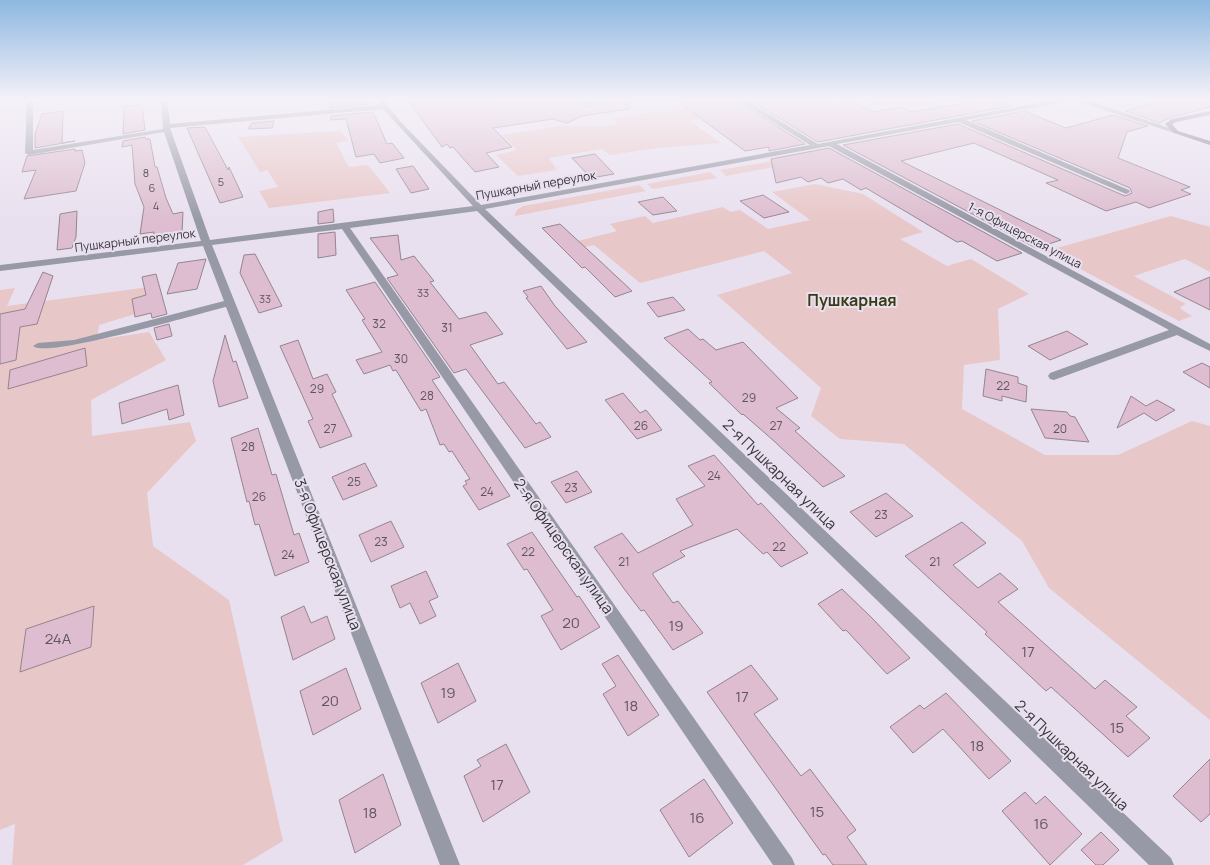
<svg xmlns="http://www.w3.org/2000/svg" width="1210" height="865" font-family="Manrope,sans-serif">
<style>
.green{fill:#e8c7c8}
.building{fill:#ddbdcf;stroke:#94858e}
.lines{fill:none;stroke-linecap:round;stroke-linejoin:round}
.street{fill:#9799a6;fill-rule:evenodd}
.secondary{fill:#737588;fill-rule:evenodd}
.labels{text-anchor:middle;dominant-baseline:central;stroke-width:4;stroke-linejoin:round;paint-order:stroke}
.far-number-label{font-size:11px;fill:#60565f}
.far-street-label{font-size:12px;fill:#37343a;stroke:#e9e0ef}
.number-label{font-size:12px;fill:#60565f}
.street-label{font-size:15px;fill:#37343a;stroke:#e9e0ef}
.near-number-label{font-size:15px;fill:#60565f}
.far-district-label{font-size:16px;font-weight:bold;fill:#393a11;stroke:#e9e0ef}
</style>
<rect width="100%" height="100%" fill="#e9e0ef"/>
<g class="green">
<polygon points="925,99 934,104 912,108 904,104 878,108 863,99"/>
<polygon points="690,107 707,118 690,121 721,143 658,148 610,155 602,149 549,158 557,170 518,176 496,155 517,150 502,135 559,126 606,126 618,124 612,118"/>
<polygon points="340,131 349,141 336,143 349,167 368,165 390,193 269,208 259,191 278,187 267,170 260,172 238,137"/>
<polygon points="830,151 842,154 726,176 720,170"/>
<polygon points="710,172 717,178 653,189 647,184"/>
<polygon points="815,184 863,194 923,232 900,239 947,266 971,259 1029,294 998,309 1000,360 964,365 962,409 1045,455 1118,455 1192,421 1210,426 1210,720 1049,588 1022,541 904,444 840,439 811,416 821,388 717,295 792,273 764,251 640,283 594,245 577,249 570,243 617,231 610,224 645,216 653,223 723,207 731,212 740,210 768,229 810,220 772,192"/>
<polygon points="639,185 646,191 515,216 515,214 517,210 523,206"/>
<polygon points="1171,216 1210,227 1210,272 1185,259 1134,276 1186,304 1180,307 1182,310 1192,316 1179,321 1046,251"/>
<polygon points="157,286 155,308 99,325 97,340 149,332 166,360 91,400 92,436 190,422 196,441 147,493 153,546 229,600 283,841 243,865 12,865 15,824 0,830 0,290 15,288 7,306"/>
</g>
<g class="building">
<polygon points="330,99 368,99 370,104 330,108"/>
<polygon points="409,99 427,99 430,104 435,104 475,99 587,99 580,102 585,107 615,99 629,99 629,109 582,116 567,123 553,119 493,128 512,147 486,153 499,167 475,172 453,147 450,148 447,144 442,147 412,106"/>
<polygon points="674,99 734,99 805,144 769,151 769,147 745,151"/>
<polygon points="748,99 769,99 778,103 799,99 821,99 831,105 852,101 872,112 900,107 911,112 993,99 1011,106 818,142"/>
<polygon points="1168,99 1210,99 1210,107 1172,117 1159,123 1126,111"/>
<polygon points="142,105 145,130 123,134 124,107"/>
<polygon points="63,111 62,143 75,141 35,148 35,134 42,114"/>
<polygon points="1024,111 1066,128 1113,115 1148,126 1127,132 1118,158 1190,187 1181,190 1191,194 1149,208 1136,202 1106,211 1046,183 1058,180 974,143 901,161 1061,240 1036,248 843,145 958,124 1125,196 1132,193 1130,188 972,121"/>
<polygon points="373,112 387,144 392,143 404,158 380,163 374,154 356,157 346,119 331,120 331,116"/>
<polygon points="274,121 272,128 248,129 252,123"/>
<polygon points="205,127 228,170 229,167 243,197 220,203 187,128"/>
<polygon points="145,137 146,139 150,139 155,167 157,167 166,198 173,214 183,212 182,232 153,237 154,232 140,234 144,207 135,184 132,145 122,147 123,141"/>
<polygon points="829,148 1022,253 997,261 962,241 957,242 866,188 861,190 843,179 828,183 821,178 808,182 801,177 776,183 771,159"/>
<polygon points="75,149 75,151 82,150 85,163 76,191 24,199 36,170 22,172 27,156"/>
<polygon points="595,154 614,174 591,178 572,158"/>
<polygon points="413,166 429,189 411,193 396,169"/>
<polygon points="763,195 789,212 764,218 740,201"/>
<polygon points="663,197 677,211 653,215 638,202"/>
<polygon points="333,209 334,222 318,224 318,212"/>
<polygon points="77,211 76,237 72,248 57,250 60,214"/>
<polygon points="560,224 601,262 632,291 615,297 585,267 582,268 542,228"/>
<polygon points="335,232 336,255 318,258 318,234"/>
<polygon points="398,235 401,260 414,256 434,281 430,282 459,319 486,312 503,334 470,345 498,384 504,382 536,424 540,422 551,437 525,448 466,369 454,373 387,278 398,275 370,238"/>
<polygon points="255,254 282,306 259,313 240,273 244,255"/>
<polygon points="206,259 197,289 167,294 178,263"/>
<polygon points="43,272 53,276 37,324 20,327 16,360 0,364 0,314 25,309"/>
<polygon points="156,274 167,314 152,318 151,313 135,317 132,299 146,295 142,277"/>
<polygon points="1210,277 1210,310 1174,292"/>
<polygon points="375,282 440,377 432,380 510,496 479,510 463,486 467,484 465,481 470,479 452,451 449,452 444,444 440,445 426,409 421,411 396,370 393,371 390,365 364,374 356,360 382,352 362,320 365,319 346,290"/>
<polygon points="541,286 555,306 587,342 567,349 526,298 528,297 523,291"/>
<polygon points="673,297 685,310 658,317 647,303"/>
<polygon points="169,324 172,336 157,340 154,328"/>
<polygon points="688,329 700,340 703,339 716,350 743,342 798,398 776,408 800,428 795,431 845,476 823,487 774,441 743,414 742,415 709,383 712,382 664,338"/>
<polygon points="1067,331 1088,344 1050,360 1028,346"/>
<polygon points="225,335 233,362 236,361 248,398 219,407 213,381"/>
<polygon points="298,340 313,379 327,374 336,392 332,394 352,436 320,448 308,421 313,419 280,346"/>
<polygon points="85,348 87,366 8,389 10,370"/>
<polygon points="1202,363 1210,367 1210,388 1183,372"/>
<polygon points="986,369 1018,377 1018,383 1027,386 1026,402 1002,396 1002,401 983,396"/>
<polygon points="178,385 184,415 169,420 167,409 122,424 119,403"/>
<polygon points="623,393 640,413 646,410 662,430 637,439 605,400"/>
<polygon points="1131,396 1146,406 1157,400 1175,410 1156,421 1144,413 1117,428"/>
<polygon points="1031,409 1067,412 1070,416 1075,417 1089,442 1045,438"/>
<polygon points="258,428 272,475 276,474 294,535 299,533 309,562 275,576 259,524 255,525 249,501 247,502 231,438"/>
<polygon points="714,455 758,505 761,503 808,553 781,567 767,552 763,554 737,529 680,551 685,556 653,573 653,575 673,603 678,601 703,633 673,650 644,610 641,611 625,590 594,547 622,533 638,553 693,525 676,499 705,486 688,466"/>
<polygon points="365,463 377,486 343,500 332,477"/>
<polygon points="577,471 592,492 566,503 551,482"/>
<polygon points="886,493 913,516 876,537 850,512"/>
<polygon points="391,521 404,547 371,562 359,535"/>
<polygon points="962,522 986,543 953,565 978,588 1000,573 1018,589 998,602 1095,689 1105,680 1137,707 1126,716 1150,738 1128,757 1051,687 1046,691 985,634 987,632 905,556"/>
<polygon points="532,532 577,597 579,596 600,627 561,650 541,616 553,610 527,569 524,570 507,544"/>
<polygon points="426,571 438,597 429,601 436,616 420,624 410,603 400,608 391,586"/>
<polygon points="842,589 872,618 910,658 887,674 846,630 843,631 818,604"/>
<polygon points="94,606 91,647 20,672 26,629"/>
<polygon points="304,606 311,623 327,616 335,639 293,660 281,617"/>
<polygon points="618,655 659,715 628,736 603,694 616,686 602,664"/>
<polygon points="458,663 476,701 438,723 421,683"/>
<polygon points="751,665 778,699 754,714 801,776 810,769 856,830 847,837 867,865 833,865 825,854 823,855 707,692"/>
<polygon points="346,668 361,709 313,735 300,691"/>
<polygon points="946,693 1011,761 989,779 943,729 913,753 890,727 920,705 924,709"/>
<polygon points="506,744 530,792 483,822 464,776 481,766 477,760"/>
<polygon points="1210,759 1210,814 1201,822 1173,796"/>
<polygon points="383,774 401,825 355,853 339,800"/>
<polygon points="704,779 733,823 689,857 660,810"/>
<polygon points="1025,792 1036,804 1045,796 1082,834 1050,865 1002,811"/>
<polygon points="1101,832 1119,850 1103,865 1096,865 1081,850"/>
</g>
<g class="lines">
<g class="street">
<path d="M 27,99 L 33,99 L 33,150 L 163,129 L 161,99 L 167,99 L 170,124 L 381,105 L 379,99 L 385,99 L 388,106 L 400,121 L 481,205 L 810,145 L 736,99 L 744,99 L 818,144 L 1059,99 L 1084,99 L 1178,131 L 1178,133 L 1174,133 L 1074,100 L 966,120 L 1129,190 L 1130,192 L 1126,194 L 958,122 L 837,144 L 1210,344 L 1210,351 L 1177,335 L 1054,380 L 1050,379 L 1048,376 L 1050,373 L 1169,330 L 829,146 L 485,209 L 1171,858 L 1174,865 L 1149,865 L 477,211 L 350,228 L 792,858 L 795,865 L 773,865 L 342,229 L 212,245 L 460,865 L 440,865 L 226,307 C 200,313 46,359 33,346 L 38,343 L 74,340 L 224,301 L 203,246 L 0,271 L 0,265 L 201,241 L 164,132 L 29,155 L 25,153 ZM 383,109 L 473,206 L 210,240 L 170,128 Z"/>
<polygon points="595,99 613,99 585,105 582,103"/>
</g>
<polygon class="secondary" points="1210,111 1210,115 1176,122 1172,124 1178,131 1210,141 1210,145 1174,133 1165,124 1172,119"/>
</g>
<linearGradient id="sky" x2="0" y2="1"><stop stop-color="#8db8e0"/><stop offset="0.45" stop-color="#f5f1f8"/><stop offset="1" stop-color="#f5f1f8" stop-opacity="0"/></linearGradient>
<rect width="1210" height="221" fill="url(#sky)"/>
<g class="labels">
<g class="far-number-label">
<text x="146" y="172">8</text>
<text x="221" y="181">5</text>
<text x="152" y="187">6</text>
<text x="156" y="205">4</text>
<text x="423" y="292">33</text>
<text x="265" y="298">33</text>
</g>
<g class="far-street-label">
<text transform="translate(536 185) rotate(-10)">Пушкарный переулок</text>
<text transform="translate(1025 235) rotate(28)">1-я Офицерская улица</text>
<text transform="translate(135 240) rotate(-7)">Пушкарный переулок</text>
</g>
<g class="number-label">
<text x="379" y="323">32</text>
<text x="447" y="327">31</text>
<text x="401" y="358">30</text>
<text x="1003" y="385">22</text>
<text x="317" y="388">29</text>
<text x="427" y="395">28</text>
<text x="749" y="397">29</text>
<text x="641" y="425">26</text>
<text x="776" y="425">27</text>
<text x="330" y="428">27</text>
<text x="1060" y="428">20</text>
<text x="248" y="446">28</text>
<text x="714" y="475">24</text>
<text x="354" y="481">25</text>
<text x="571" y="487">23</text>
<text x="487" y="491">24</text>
<text x="259" y="496">26</text>
<text x="881" y="514">23</text>
<text x="381" y="541">23</text>
<text x="779" y="546">22</text>
<text x="528" y="551">22</text>
<text x="288" y="554">24</text>
<text x="624" y="561">21</text>
<text x="935" y="561">21</text>
</g>
<g class="street-label">
<text transform="translate(780 474) rotate(44)">2-я Пушкарная улица</text>
<text transform="translate(564 546) rotate(55)">2-я Офицерская улица</text>
<text transform="translate(328 554) rotate(69)">3-я Офицерская улица</text>
<text transform="translate(1072 755) rotate(44)">2-я Пушкарная улица</text>
</g>
<g class="near-number-label">
<text x="571" y="622">20</text>
<text x="676" y="625">19</text>
<text x="58" y="638">24А</text>
<text x="1028" y="651">17</text>
<text x="448" y="692">19</text>
<text x="742" y="696">17</text>
<text x="330" y="700">20</text>
<text x="631" y="705">18</text>
<text x="1117" y="727">15</text>
<text x="977" y="745">18</text>
<text x="497" y="784">17</text>
<text x="817" y="811">15</text>
<text x="370" y="812">18</text>
<text x="697" y="817">16</text>
<text x="1041" y="823">16</text>
</g>
<g class="far-district-label">
<text x="852" y="300">Пушкарная</text>
</g>
</g>
</svg>
